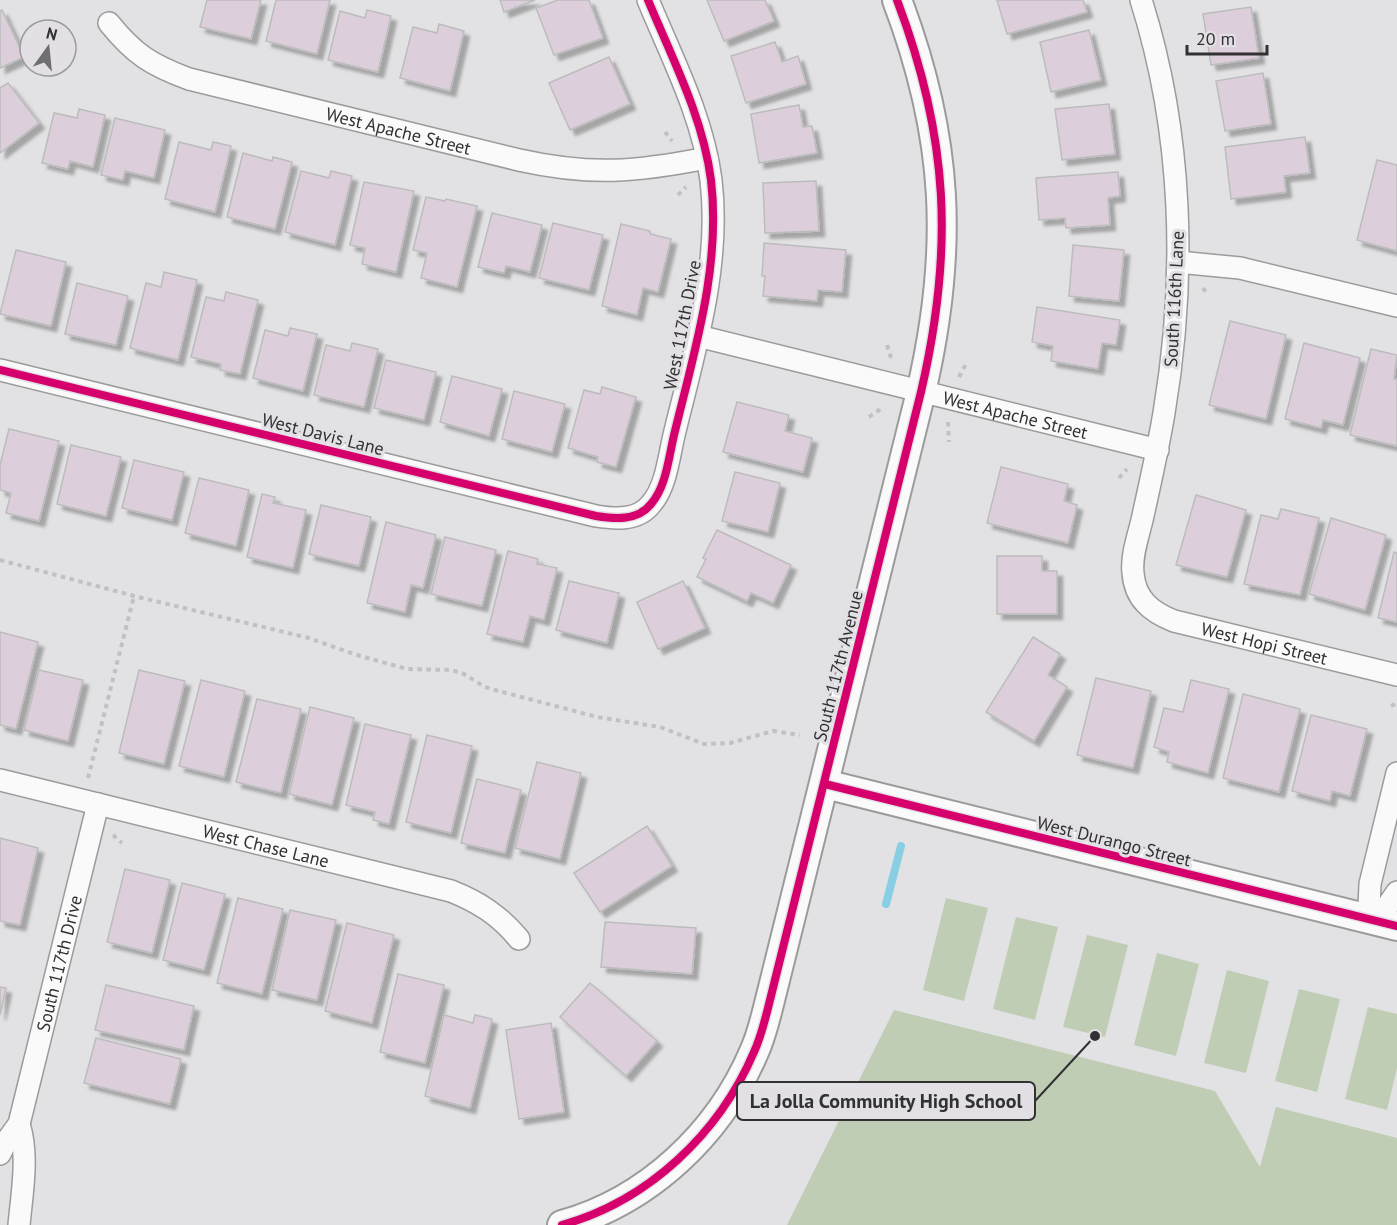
<svg xmlns="http://www.w3.org/2000/svg" width="1397" height="1225" font-family="'PT Sans',sans-serif">
<style>
.green{fill:#c0cdb5}
.lines{fill:none;stroke-linecap:round;stroke-linejoin:round}
.stream{stroke:#88cfe4;stroke-width:8}
.building{fill:#dccfdb;stroke:#bdbcbd;stroke-width:1.5;filter:url(#shadow)}
.street-casing{stroke:#9c9b9c;stroke-width:24}
.secondary-casing{stroke:#9c9b9c;stroke-width:32}
.path{stroke:#c1c0c2;stroke-width:4;stroke-dasharray:4.5 4.5;stroke-linecap:butt}
.street{stroke:#fbfafb;stroke-width:21}
.secondary{stroke:#fbfafb;stroke-width:28}
.cycleway-casing{stroke:#e2e0e4;stroke-width:11}
.cycleway{stroke:#d6006c;stroke-width:8}
.labels{text-anchor:middle;dominant-baseline:central;stroke-width:6;stroke-linejoin:round;paint-order:stroke}
.street-label{font-size:18px;fill:#313032;stroke:#e2e0e4}
.leader{fill:none;stroke:#313032;stroke-width:2}
.callout-dot{fill:#313032;stroke:#e2e0e4;stroke-width:2}
.callout{fill:#e2e0e4;stroke:#313032;stroke-width:2}
.callout-label{font-size:20px;text-anchor:middle;font-weight:bold;fill:#313032}
</style>
<defs>
<filter id="shadow"><feDropShadow dx="5.5" dy="5.5" stdDeviation="1.5" flood-color="#0004"/></filter>
</defs>
<rect width="100%" height="100%" fill="#e2e1e3"/>
<g class="green">
<polygon points="946,898 988,908 964,1001 923,990"/>
<polygon points="1016,917 1058,927 1035,1020 993,1009"/>
<polygon points="1087,935 1128,945 1105,1037 1063,1027"/>
<polygon points="1157,953 1199,964 1176,1056 1134,1045"/>
<polygon points="1227,970 1269,981 1246,1073 1204,1063"/>
<polygon points="1299,989 1340,999 1317,1092 1275,1081"/>
<polygon points="1368,1007 1397,1014 1397,1068 1387,1110 1345,1099"/>
<polygon points="894,1010 1215,1091 1260,1167 1276,1107 1397,1138 1397,1225 787,1225"/>
</g>
<g class="lines">
<polyline class="stream" points="886,904 901,846"/>
</g>
<g class="building">
<polygon points="207,0 261,0 251,39 200,27"/>
<polygon points="276,0 330,0 317,54 266,41"/>
<polygon points="500,0 535,0 504,12"/>
<polygon points="558,0 589,0 603,38 554,55 536,8"/>
<polygon points="707,0 765,0 774,21 724,41"/>
<polygon points="997,0 1083,0 1087,12 1007,34"/>
<polygon points="1251,7 1259,58 1211,65 1203,14"/>
<polygon points="2,10 24,57 0,68 0,11"/>
<polygon points="367,10 391,16 378,72 328,60 340,11 365,18"/>
<polygon points="439,24 464,31 450,91 400,78 413,27 437,33"/>
<polygon points="1089,30 1101,80 1051,92 1040,42"/>
<polygon points="775,42 782,62 798,56 806,84 746,103 731,56"/>
<polygon points="609,57 630,104 570,130 549,83"/>
<polygon points="1263,73 1271,124 1225,131 1216,81"/>
<polygon points="8,83 39,123 0,153 0,88"/>
<polygon points="1109,104 1115,154 1062,160 1055,109"/>
<polygon points="799,105 803,127 812,126 817,153 759,163 751,114"/>
<polygon points="79,109 105,115 93,167 70,161 68,169 42,163 54,113 77,118"/>
<polygon points="115,118 165,130 154,178 125,171 123,180 101,175"/>
<polygon points="1305,137 1310,173 1284,176 1286,192 1231,199 1225,147"/>
<polygon points="179,142 211,150 213,142 231,146 215,212 165,199"/>
<polygon points="243,153 272,161 273,157 292,162 275,229 227,217"/>
<polygon points="1377,160 1397,165 1397,251 1357,240"/>
<polygon points="301,171 329,178 331,171 352,176 335,245 285,232"/>
<polygon points="1118,172 1120,196 1108,198 1110,225 1066,228 1065,218 1039,220 1036,178"/>
<polygon points="816,181 819,231 765,233 763,183"/>
<polygon points="364,182 414,191 396,272 362,264 365,248 350,245"/>
<polygon points="426,197 445,201 446,199 477,206 457,287 421,278 427,253 413,250"/>
<polygon points="492,213 542,225 530,272 506,266 504,273 478,267"/>
<polygon points="553,223 603,235 589,290 539,278"/>
<polygon points="621,224 650,231 650,234 671,239 658,292 643,288 637,315 602,306"/>
<polygon points="764,243 846,250 842,292 818,290 817,301 763,296 765,276 762,276"/>
<polygon points="1073,245 1124,250 1119,301 1069,296"/>
<polygon points="16,250 66,262 51,326 0,314"/>
<polygon points="164,272 197,280 178,360 130,348 146,283 161,287"/>
<polygon points="77,283 128,296 116,345 65,334"/>
<polygon points="226,292 258,300 240,374 220,370 221,364 191,357 206,297 224,301"/>
<polygon points="1037,307 1120,320 1116,345 1102,343 1098,369 1051,361 1053,346 1032,342"/>
<polygon points="1230,321 1286,335 1266,419 1209,405"/>
<polygon points="290,328 317,334 303,391 253,378 265,330 288,336"/>
<polygon points="352,343 378,349 364,407 314,395 326,345 350,351"/>
<polygon points="1304,343 1360,358 1343,425 1323,420 1321,428 1285,419"/>
<polygon points="1371,349 1397,355 1394,379 1397,379 1397,446 1350,435"/>
<polygon points="386,360 436,372 424,420 374,408"/>
<polygon points="452,376 502,389 489,436 440,422"/>
<polygon points="602,387 636,397 616,467 597,462 598,457 568,448 584,390 600,394"/>
<polygon points="514,391 565,404 552,452 502,439"/>
<polygon points="737,402 789,415 785,431 812,438 803,472 723,452"/>
<polygon points="9,429 59,441 39,521 6,513 11,493 0,490 0,465"/>
<polygon points="71,445 121,457 106,516 57,504"/>
<polygon points="134,460 184,472 172,520 122,508"/>
<polygon points="1001,467 1068,484 1064,501 1077,505 1068,543 987,523"/>
<polygon points="735,472 780,483 768,532 722,521"/>
<polygon points="199,478 249,490 236,546 185,533"/>
<polygon points="262,494 275,497 273,503 306,510 293,568 247,557"/>
<polygon points="1196,495 1246,510 1227,577 1176,565"/>
<polygon points="321,505 371,517 359,566 309,554"/>
<polygon points="1281,509 1319,518 1300,595 1244,584 1261,515 1278,519"/>
<polygon points="1331,518 1386,535 1365,610 1309,594"/>
<polygon points="386,522 436,535 423,588 411,585 405,612 367,603"/>
<polygon points="717,530 791,565 773,603 751,593 747,601 697,577 706,559 703,558"/>
<polygon points="445,537 496,550 482,606 431,594"/>
<polygon points="508,551 538,559 537,564 557,568 544,620 530,616 523,642 487,634"/>
<polygon points="1394,552 1397,553 1397,622 1378,618"/>
<polygon points="997,556 1042,556 1042,571 1057,571 1057,614 997,614"/>
<polygon points="569,581 619,593 607,643 556,630"/>
<polygon points="683,581 705,628 658,649 637,602"/>
<polygon points="0,632 38,642 16,729 0,725"/>
<polygon points="1033,637 1060,654 1048,675 1067,687 1034,741 986,712"/>
<polygon points="39,670 83,680 68,741 24,730"/>
<polygon points="139,670 185,681 164,764 119,753"/>
<polygon points="1096,678 1151,691 1133,768 1077,755"/>
<polygon points="201,680 245,691 224,777 179,766"/>
<polygon points="1191,680 1229,689 1208,773 1167,762 1169,752 1154,747 1164,708 1183,712"/>
<polygon points="1243,694 1300,709 1279,792 1223,778"/>
<polygon points="257,699 301,709 281,793 236,782"/>
<polygon points="310,707 354,718 332,805 289,794"/>
<polygon points="1311,715 1367,729 1350,796 1332,791 1330,801 1292,791"/>
<polygon points="365,724 411,735 389,824 373,820 375,812 346,805"/>
<polygon points="427,735 472,746 451,833 406,822"/>
<polygon points="537,762 581,773 560,859 515,848"/>
<polygon points="477,779 521,790 505,853 461,843"/>
<polygon points="647,826 672,866 600,912 574,873"/>
<polygon points="0,838 38,848 20,925 0,921"/>
<polygon points="125,869 170,880 152,953 107,942"/>
<polygon points="182,883 225,894 204,970 163,960"/>
<polygon points="238,898 283,909 262,994 217,983"/>
<polygon points="290,910 336,920 317,1000 272,990"/>
<polygon points="605,922 696,928 692,974 601,967"/>
<polygon points="347,923 394,935 372,1023 325,1011"/>
<polygon points="398,974 444,985 425,1063 380,1052"/>
<polygon points="590,983 657,1041 626,1076 560,1017"/>
<polygon points="106,985 194,1006 184,1050 95,1030"/>
<polygon points="0,987 6,988 0,1015"/>
<polygon points="444,1015 473,1023 475,1015 492,1019 470,1108 425,1096"/>
<polygon points="551,1023 564,1112 519,1119 506,1030"/>
<polygon points="96,1038 181,1059 170,1104 84,1083"/>
</g>
<g class="lines">
<g class="street-casing">
<g id="street">
<path id="s1" d="M 1141,0 C 1183,133 1187,276 1164,413 C 1158,449 1150,484 1142,520 C 1138,537 1131,556 1133,573 C 1135,599 1151,612 1174,621 L 1397,675"/>
<path id="s2" d="M 109,23 C 134,54 151,65 189,79 L 519,160 C 591,176 636,172 707,158"/>
<polyline points="1178,262 1240,268 1397,306"/>
<path id="s3" d="M 698,336 L 1158,450"/>
<path d="M 0,370 L 596,516 C 615,519 638,521 651,504 C 667,486 669,454 675,431 C 695,349 721,265 711,180 C 703,117 672,58 648,0"/>
<polyline points="1397,773 1370,884 1369,908 1374,920 1384,911 1397,892"/>
<path id="s4" d="M 0,780 L 451,891 C 479,902 500,916 519,939"/>
<path id="s5" d="M 0,1154 L 6,1142 L 19,1124 L 98,804"/>
<path d="M 19,1225 C 22,1192 29,1156 19,1124"/>
</g>
</g>
<g class="secondary-casing">
<g id="secondary">
<polyline points="825,784 1397,926"/>
<path d="M 562,1225 C 648,1201 719,1134 754,1052 C 761,1037 765,1020 769,1004 L 921,392 C 954,250 949,137 897,0"/>
</g>
</g>
<g class="path">
<polyline points="665,132 672,141"/>
<polyline points="678,195 686,187"/>
<polyline points="1203,288 1208,295"/>
<polyline points="887,345 892,361"/>
<polyline points="959,377 967,362"/>
<polyline points="869,417 879,410 882,406"/>
<polyline points="948,422 949,442"/>
<polyline points="1119,478 1127,469"/>
<polyline points="0,560 134,596 309,638 357,655 407,669 451,670 464,674 485,687 495,690 597,717 660,727 704,744 730,743 773,731 800,735"/>
<polyline points="1391,706 1397,703"/>
<polyline points="88,778 134,596"/>
<polyline points="113,835 122,843"/>
</g>
<use href="#street" class="street"/>
<use href="#secondary" class="secondary"/>
<g class="cycleway-casing">
<g id="cycleway">
<path d="M 0,370 L 596,516 C 615,519 638,521 651,504 C 667,486 669,454 675,431 C 695,349 721,265 711,180 C 703,117 672,58 648,0"/>
<polyline points="825,784 1397,926"/>
<path d="M 562,1225 C 648,1201 719,1134 754,1052 C 761,1037 765,1020 769,1004 L 921,392 C 954,250 949,137 897,0"/>
</g>
</g>
<use href="#cycleway" class="cycleway"/>
</g>
<g class="labels">
<g class="street-label">
<text stroke="none"><textPath href="#s2" startOffset="315">West Apache Street</textPath></text>
<text transform="translate(1174 299) rotate(-87)">South 116th Lane</text>
<text transform="translate(682 325) rotate(-79)">West 117th Drive</text>
<text stroke="none"><textPath href="#s3" startOffset="327">West Apache Street</textPath></text>
<text transform="translate(323 434) rotate(14)">West Davis Lane</text>
<text stroke="none"><textPath href="#s1" startOffset="741">West Hopi Street</textPath></text>
<text transform="translate(838 666) rotate(-76)">South 117th Avenue</text>
<text transform="translate(1114 841) rotate(14)">West Durango Street</text>
<text stroke="none"><textPath href="#s4" startOffset="274">West Chase Lane</textPath></text>
<text stroke="none"><textPath href="#s5" startOffset="201">South 117th Drive</textPath></text>
</g>
</g>
<path class="leader" d="M1095 1036L1035 1101"/>
<circle class="callout-dot" cx="1095" cy="1036" r="6"/>
<rect class="callout" x="737" y="1082" width="298" height="38" rx="6"/>
<g class="callout-label">
<text x="886" y="1108">La Jolla Community High School</text>
</g>
<g transform="translate(48 48) rotate(15)"><circle r="28" fill="#e2e0e4" stroke="#9b9a9d" stroke-width="1.5"/>
<path d="M0-4.5L10 22L0 15L-10 22Z" fill="#6f6e70"/>
<text y="-9" font-size="16" font-weight="bold" text-anchor="middle" fill="#313032">N</text>
</g>
<path d="M1187 45v9h80v-9" fill="none" stroke="#313032" stroke-width="3"/>
<text x="1196" y="45" font-size="18" fill="#313032" stroke="#e2e0e4" stroke-width="4.5" paint-order="stroke">20 m</text>
</svg>
